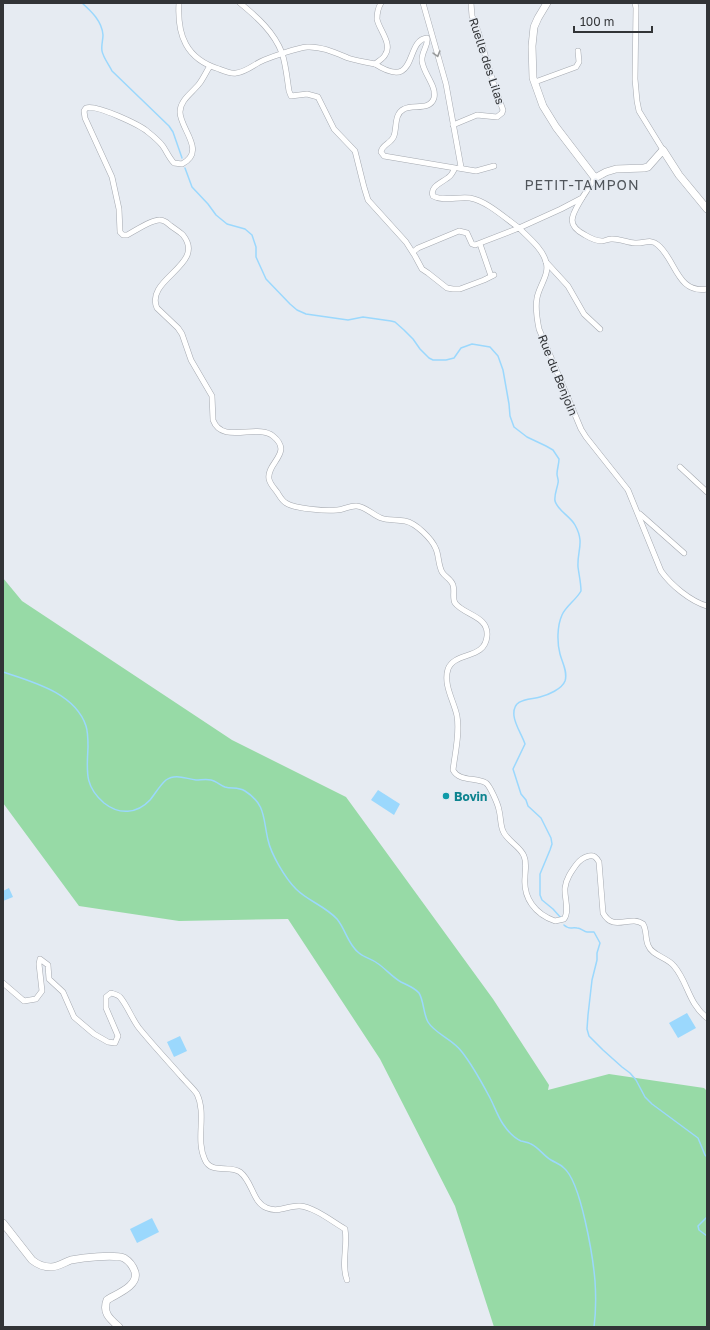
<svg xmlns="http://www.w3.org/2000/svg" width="710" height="1330" font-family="'Golos Text',sans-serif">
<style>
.green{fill:#97daa6}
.water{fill:#9bd8fd}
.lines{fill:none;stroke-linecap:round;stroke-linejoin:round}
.stream{stroke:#9bd8fd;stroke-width:1.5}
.street-casing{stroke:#a5a9b0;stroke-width:6}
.secondary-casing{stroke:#a5a9b0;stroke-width:8}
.street{stroke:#fff;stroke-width:5}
.secondary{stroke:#fff;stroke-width:7}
.oneway{stroke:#989a9b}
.culture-dot{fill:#0f9aa8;stroke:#e6ebf2;stroke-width:1.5}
.labels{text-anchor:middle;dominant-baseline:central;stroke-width:3;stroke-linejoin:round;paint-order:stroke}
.street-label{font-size:12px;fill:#323437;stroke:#e6ebf2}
.culture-label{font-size:12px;font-weight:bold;fill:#0d838f;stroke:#e6ebf2;text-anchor:start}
.quarter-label{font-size:14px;letter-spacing:1px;fill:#50555b;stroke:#e6ebf2}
</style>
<rect width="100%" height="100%" fill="#e6ebf2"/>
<polygon class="green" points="3,578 22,601 232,740 346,797 493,999 549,1085 548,1090 609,1074 704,1088 707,1091 707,1327 494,1327 455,1206 380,1059 288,919 179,921 79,906 3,803"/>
<g class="water">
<polygon points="378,790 400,804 394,815 371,800"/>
<polygon points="9,888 13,897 3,901 3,891"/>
<polygon points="687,1013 696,1028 678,1038 669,1023"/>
<polygon points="180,1036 187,1051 174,1057 167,1042"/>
<polygon points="152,1218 159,1232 137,1243 130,1229"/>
</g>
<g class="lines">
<g class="stream">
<path d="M 82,3 C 91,11 102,21 103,35 C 103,40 101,46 102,51 C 103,57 109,65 112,71 L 169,126 L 173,132 L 182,158"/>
<path d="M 185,168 L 192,187 L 208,204 L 216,215 L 227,224 L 245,229 L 252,235 L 256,247 L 256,257 L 266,279 L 290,304 L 297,310 L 306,314 L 348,320 L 363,317 L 391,321 L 395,322 L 404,330 L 413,339 L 420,349 L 429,358 L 433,360 L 446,360 L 454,358 L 461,348 L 472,344 L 490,347 L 498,356 L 503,370 L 509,404 L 510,416 L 514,427 L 527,437 L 546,446 L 553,450 L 559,459 C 559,464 557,469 557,474 C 557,477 559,480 558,483 C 557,489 554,495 555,501 C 558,511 570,516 575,525 C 585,543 577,550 578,567 C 579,575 581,583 581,591 C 576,600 566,606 562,615 C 557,626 557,643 560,654 C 562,662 568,672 565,681 C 562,689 548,695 540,697 C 529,700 512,698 514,716 C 515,725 522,735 525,744 L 513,769 L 521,794 L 526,800 L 528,806 L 541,818 L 551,838 L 552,844 L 550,850 L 540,874 L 540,895 L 542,900 L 553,909 L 561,918"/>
<path d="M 3,672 C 33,682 75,693 86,726 C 88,732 88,741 88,747 C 87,771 84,786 104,803 C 119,815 137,814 150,800 C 155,794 160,785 166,780 C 176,773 186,779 196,780 C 201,780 206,779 211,780 C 216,781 220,785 225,787 C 232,789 238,787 245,791 C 266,804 263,819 268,840 C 271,854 285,878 296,889 C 308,901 325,906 337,919 C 346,930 348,945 359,953 C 365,958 372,959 377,963 C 386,969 392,977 401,982 C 407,985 415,988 419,993 C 424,1001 423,1013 428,1022 C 435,1034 453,1039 462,1052 C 473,1066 481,1081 489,1096 C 494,1105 497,1115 503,1124 C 507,1130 514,1138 521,1141 C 525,1142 528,1142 531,1144 C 538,1147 544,1156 551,1160 C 556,1163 560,1164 564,1168 C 581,1182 593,1257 595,1281 C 596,1296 596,1312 594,1327"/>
<path d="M 564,925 C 569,930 571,927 577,928 C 581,928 584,932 587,932 C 590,932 592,932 594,932 L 600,943 L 597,953 L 597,960 L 592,980 L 588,1015 L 587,1029 L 589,1036 L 603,1050 L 622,1067 L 630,1073 L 636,1080 L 645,1097 L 652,1104 L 698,1138 L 705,1155 L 707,1157"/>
<polyline points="707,1217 698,1226 699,1230 707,1236"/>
</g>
<g class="street-casing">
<g id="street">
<path d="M 179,3 C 177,35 186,59 219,69 C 224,71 231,74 236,73 C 247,72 254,64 264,60 C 274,56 297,48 307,47 C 321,46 336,53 348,58 C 357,61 366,62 375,64"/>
<path d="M 240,3 C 257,17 274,32 282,53 C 286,65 287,78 289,91 L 291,96 L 307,94 L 318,97 L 334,129 L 355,151 L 364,187 L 368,200 L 406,242 L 415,256 L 422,269 L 428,273 L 447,288 L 453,289 L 460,289 L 484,280 L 494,275"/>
<path d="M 381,3 C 378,8 377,13 377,19 C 379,30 393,44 385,55 C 383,59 378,61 375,64 C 419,92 404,40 427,38 C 429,45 421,52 422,61 C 423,73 437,86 434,98 C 430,111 413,104 404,109 C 394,114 397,127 394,136 C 391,144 382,144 381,152 L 384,156 L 455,168 C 454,170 452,174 450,176 C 444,182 429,186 433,196 C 443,202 459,196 470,198 C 487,201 505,218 519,228 L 561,209 L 582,198 L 595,178"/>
<polyline points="423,3 446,84 461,167"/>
<polyline points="635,3 636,8 635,79 637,101 639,111 663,150"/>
<path d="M 210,66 C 206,72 203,79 199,84 C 192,93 180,100 180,112 C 180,129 207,151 182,164 L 174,163 C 169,158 166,150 162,145 C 158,140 153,136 148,132 C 140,125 96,104 86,108 L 84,111 L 85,118 L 112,177 L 119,209 L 120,232 L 123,235 L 127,235 C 135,231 152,219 160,220 C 165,220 167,223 171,226 C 175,229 180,232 183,235 C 207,265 144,279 157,308 L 178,328 L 182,334 L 191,360 L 212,396 L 213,420 C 222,445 258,423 273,436 C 294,453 266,463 269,479 C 270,484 274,488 277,492 C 279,495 282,501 286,503 C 295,509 326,511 337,510 C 344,510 350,505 357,506 C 366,507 373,515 381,518 C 389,521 397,519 405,521 C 416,523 432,539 436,549 C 439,556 438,564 442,572 C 445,577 451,579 453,585 C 455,591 452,598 455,603 C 464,615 489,616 487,636 C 485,660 455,651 448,669 C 443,685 454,701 457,716 C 460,733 455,753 453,770 C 459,782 476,777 486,783 C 490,786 498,804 499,810 C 501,817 500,824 503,831 C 507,841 520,846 524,856 C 527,863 525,870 525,877 C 523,898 535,914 555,921 L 564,919 C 570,911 564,897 565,888 C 566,879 571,872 576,865 C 579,861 584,857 589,856 C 594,855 596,857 599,862 L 603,913 C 614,933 630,914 643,924 C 647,930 645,938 648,945 C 652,956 667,957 674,966 C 688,982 688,1003 707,1018"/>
<polyline points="535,82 576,67 579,62 578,51"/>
<polyline points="453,125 477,115 497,117 502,113 503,110 494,85 478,31 472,16 471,3"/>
<polyline points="458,168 476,171 494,166"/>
<path d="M 582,198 C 573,214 564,224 585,235 C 590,238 596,241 602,241 C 605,241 608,239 611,239 C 619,238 627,243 635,243 C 644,244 650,238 658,245 C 676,260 677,294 707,289"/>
<polyline points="480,244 491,276"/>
<path d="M 413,252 L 418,248 L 459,231 L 467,233 L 472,244 L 475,245 L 519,228 C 528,237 543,249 546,262 C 550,274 539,286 537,298 C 535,308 537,319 539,329 L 581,429 L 586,437 L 628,490 L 661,571 C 671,585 690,601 707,606"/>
<polyline points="546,262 568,286 584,314 600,329"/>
<polyline points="680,467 707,492"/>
<polyline points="640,514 684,553"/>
<path d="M 3,983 L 24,1001 L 36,999 L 42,991 L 39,964 L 40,959 L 48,965 L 49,979 L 63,992 L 74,1017 L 94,1034 L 108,1042 L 115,1043 L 118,1036 L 106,1008 L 106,997 L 111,993 C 114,994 118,995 120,997 C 127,1005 132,1019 139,1028 C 152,1044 167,1060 181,1076 C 186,1082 193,1088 197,1094 C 207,1115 195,1139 205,1160 C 211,1174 230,1165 240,1172 C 253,1182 252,1202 267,1208 C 279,1213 289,1205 300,1206 C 314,1207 333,1222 345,1229 C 348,1246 341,1264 347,1280"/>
</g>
</g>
<g class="secondary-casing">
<g id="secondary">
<polyline points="547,3 538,18 534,27 532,46 533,78 543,106 556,127 595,178 606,172 616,169 644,168 648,167 663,150 679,175 707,209"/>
<path d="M 3,1223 L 32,1260 C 38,1265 43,1267 51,1267 C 58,1267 65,1262 71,1260 C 82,1258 113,1254 124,1258 C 129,1261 133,1266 135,1272 C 139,1286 116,1294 107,1300 C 102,1313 110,1319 119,1327"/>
</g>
</g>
<use href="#street" class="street"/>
<use href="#secondary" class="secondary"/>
</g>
<defs><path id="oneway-chevron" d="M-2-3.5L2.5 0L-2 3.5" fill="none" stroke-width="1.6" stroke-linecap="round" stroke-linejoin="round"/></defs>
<use class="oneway" href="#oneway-chevron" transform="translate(437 54) rotate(74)"/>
<circle class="culture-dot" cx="446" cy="796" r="4"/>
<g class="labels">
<g class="street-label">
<text transform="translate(487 61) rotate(72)">Ruelle des Lilas</text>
<text transform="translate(558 375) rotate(68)">Rue du Benjoin</text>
</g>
<g class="culture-label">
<text x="454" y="796">Bovin</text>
</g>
<g class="quarter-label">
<text x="582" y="184">PETIT-TAMPON</text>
</g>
</g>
<rect width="710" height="1330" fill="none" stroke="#323437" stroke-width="8"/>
<path d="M574 26v6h78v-6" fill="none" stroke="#323437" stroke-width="2"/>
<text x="580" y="26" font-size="12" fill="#323437" stroke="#e6ebf2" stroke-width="3" paint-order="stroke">100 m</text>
</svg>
